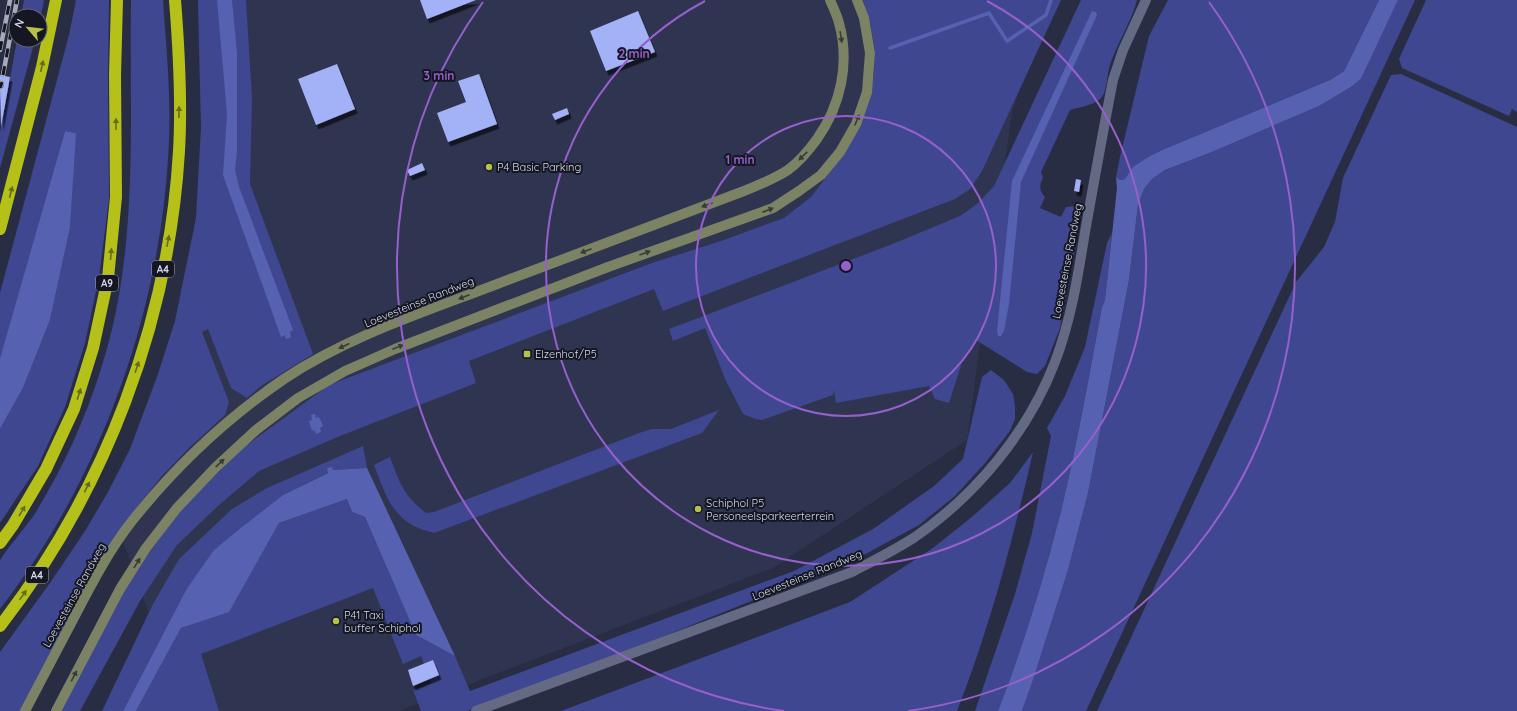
<svg xmlns="http://www.w3.org/2000/svg" width="1517" height="711" font-family="Quicksand,sans-serif">
<style>
.built{fill:#2f3451}
.green{fill:#3f4790}
.water{fill:#5761b2}
.lines{fill:none;stroke-linecap:round;stroke-linejoin:round}
.stream{stroke:#5761b2;stroke-width:3.5}
.building{fill:#a3b1f7;filter:url(#shadow)}
.street{stroke:#646984;stroke-width:10}
.secondary{stroke:#7c8364;stroke-width:10}
.highway{stroke:#b5c118;stroke-width:12}
.rail-casing{stroke:#a6a9bb;stroke-width:4.5}
.rail{stroke:#141621;stroke-width:3;stroke-dasharray:9;stroke-linecap:butt}
.oneway{fill:#383c38}
.oneway2{fill:#646c1c}
.ring{fill:none;stroke:#9660cc;stroke-width:2}
.poi-dot{fill:#b6c148;stroke:#141621;stroke-width:1.5}
.labels{text-anchor:middle;dominant-baseline:central;stroke-width:4;stroke-linejoin:round;paint-order:stroke}
.shield{fill:#141621;stroke:#9c9ead;stroke-width:1}
.shield-label{font-size:10px;font-weight:bold;fill:#d6d9e9}
.poi-label{font-size:11px;fill:#d6d9e9;stroke:#141621;text-anchor:start}
.street-label{font-size:11px;fill:#d6d9e9;stroke:#141621}
.centre{fill:#9660cc;stroke:#141621;stroke-width:2}
.ring-label{font-size:12px;text-anchor:middle;font-weight:bold;fill:#9660cc;stroke:#141621;stroke-width:4;stroke-linejoin:round;paint-order:stroke}
</style>
<defs>
<filter id="shadow"><feDropShadow dx="2.5" dy="4.5" stdDeviation="0" flood-color="#0009"/></filter>
</defs>
<rect width="100%" height="100%" fill="#282d44"/>
<polygon class="built" points="198,0 1051,0 1012,112 967,440 773,568 399,711 183,711 110,504 141,427 175,321 196,218 201,128"/>
<g class="green">
<polygon points="24,0 44,0 40,20 40,16 21,16"/>
<polygon points="76,0 109,0 108,78 109,199 99,277 85,343 65,407 38,466 0,523 0,429 23,388 50,320 70,228 75,133 65,131 0,358 0,293 69,35"/>
<path d="M 131,0 L 163,0 C 166,46 171,93 169,139 C 163,306 102,477 0,609 C 0,595 0,574 0,561 C 1,556 29,523 34,515 C 62,470 84,422 100,372 C 140,250 129,126 131,0 Z"/>
<polygon points="198,0 246,0 252,98 250,184 313,354 261,386 247,398 231,388 208,329 202,332 229,402 225,415 190,447 160,478 133,512 110,545 88,582 20,711 0,711 0,652 50,583 85,531 108,492 130,449 158,374 175,321 196,218 201,128"/>
<polygon points="863,0 1061,0 982,171 970,189 955,199 663,311 654,289 469,361 476,383 340,436 259,471 219,505 177,545 140,601 80,711 61,711 121,593 176,514 244,447 329,385 652,263 721,241 784,218 811,197 833,168 868,102 874,73 875,51 870,22"/>
<path d="M 1081,0 L 1137,0 C 1131,23 1117,43 1110,65 C 1106,76 1108,93 1099,100 C 1093,105 1077,108 1070,110 L 1041,172 L 1043,178 C 1039,185 1039,191 1045,197 L 1040,208 L 1061,217 L 1066,207 L 1075,206 L 1082,208 L 1060,328 L 1045,366 L 1037,374 L 1027,372 L 976,340 L 963,359 L 949,403 L 935,399 L 929,386 L 836,403 L 834,390 L 833,395 L 762,420 L 755,419 L 743,414 L 726,381 L 705,328 L 673,341 L 669,329 L 890,245 L 960,216 L 977,204 L 994,186 Z"/>
<polygon points="1168,0 1379,0 1344,71 1330,80 1162,150 1148,157 1134,167 1125,179 1120,180 1116,177 1120,157 1149,36"/>
<polygon points="1398,0 1415,0 1086,711 1022,711 1033,680 1068,570 1088,493 1129,280 1138,205 1144,189 1152,179 1165,170 1212,152 1319,106 1351,87 1361,79"/>
<polygon points="1426,0 1517,0 1517,112 1512,109 1509,116 1402,68 1399,59"/>
<polygon points="17,40 35,40 0,168 0,132"/>
<polygon points="1401,74 1517,127 1517,711 1097,711 1296,282 1324,247 1335,222 1343,178 1391,75"/>
<path d="M 1112,233 L 1105,300 L 1102,307 C 1089,376 1077,446 1060,515 C 1043,581 1023,647 998,711 L 975,711 L 1015,594 L 1032,533 L 1051,436 L 1047,428 L 1065,396 L 1085,347 L 1107,243 Z"/>
<polygon points="991,370 1004,380 1013,394 1015,406 1015,419 1010,431 985,463 955,496 919,525 860,557 662,637 467,711 421,711 413,690 431,683 421,656 403,664 373,588 201,654 219,711 136,711 181,628 229,611 279,523 347,499 352,512 365,517 416,635 455,656 470,691 794,571 873,529 934,486 963,459 982,377"/>
<path d="M 719,410 L 702,433 L 434,533 C 394,524 387,499 374,465 L 390,457 C 400,483 403,495 426,513 L 434,512 L 639,433 L 652,429 L 671,429 Z"/>
<polygon points="363,446 367,468 333,470 283,495 247,523 186,590 123,711 102,711 153,604 179,559 232,509 267,488"/>
<path d="M 1033,452 C 1013,539 990,627 957,711 L 561,711 L 850,602 L 933,548 L 973,516 L 1010,483 Z"/>
</g>
<g class="water">
<polygon points="217,0 232,0 237,53 237,151 235,170 239,187 293,330 290,332 291,337 286,339 285,335 281,337 223,175 227,114"/>
<path d="M 1379,0 L 1398,0 L 1361,79 L 1351,87 L 1319,106 L 1212,152 L 1165,170 L 1152,179 L 1144,189 L 1138,205 L 1129,280 L 1088,493 L 1068,570 L 1033,680 L 1022,711 L 998,711 C 1023,647 1043,581 1060,515 C 1077,446 1089,376 1102,307 L 1105,300 L 1117,188 L 1116,177 L 1120,180 L 1125,179 L 1133,167 L 1148,157 L 1162,150 L 1330,80 L 1344,71 Z"/>
<polygon points="1092,11 1096,12 1097,15 1021,182 1009,304 1004,331 1001,336 998,336 997,331 1012,181"/>
<polygon points="65,131 76,133 70,228 50,320 23,388 0,429 0,358"/>
<polygon points="315,414 316,418 319,417 323,426 320,428 321,432 316,434 314,430 312,431 309,421 312,420 311,415"/>
<polygon points="332,467 333,470 367,468 455,656 416,635 365,517 352,512 347,499 279,523 229,612 181,628 136,711 123,711 186,590 214,550 247,523 283,495 328,473 327,468"/>
</g>
<g class="lines">
<polyline class="stream" points="890,48 989,13 1007,41 1046,15 1051,0"/>
</g>
<g class="building">
<polygon points="420,0 476,0 427,19"/>
<polygon points="638,11 655,52 606,71 590,31"/>
<polygon points="337,64 355,109 316,125 298,79"/>
<polygon points="479,74 497,124 448,142 437,113 466,102 458,81"/>
<polygon points="0,75 10,77 1,127 0,88 3,88 4,83 0,82"/>
<polygon points="567,108 569,114 555,120 552,114"/>
<polygon points="422,163 425,170 410,176 407,170"/>
<polygon points="1076,179 1081,180 1079,192 1074,191"/>
<polygon points="433,660 439,675 413,686 408,670"/>
</g>
<g class="lines">
<path class="street" d="M 476,711 L 852,572 C 873,561 895,550 915,537 C 977,494 1028,432 1055,362 C 1071,320 1078,276 1085,232 C 1094,182 1103,131 1113,80 L 1123,50 L 1146,0"/>
<g class="secondary">
<path d="M 25,711 C 42,678 60,645 77,612 C 93,581 110,549 132,521 C 175,467 227,418 284,379 C 347,337 421,313 492,286 C 576,255 660,223 744,191 C 759,185 774,179 788,170 C 799,162 809,150 817,139 C 841,105 850,63 839,23 C 837,15 833,7 830,0"/>
<polyline points="56,711 120,589 146,548 177,508 215,468 256,430 298,398 345,371 395,349 608,267 773,208 799,191 821,175 840,152 856,124 867,92 870,53 864,18 857,0"/>
</g>
<g class="highway">
<polyline points="0,229 42,67 56,0"/>
<polyline points="0,543 13,525 46,469 74,409 93,348 108,278 116,197 115,75 117,0"/>
<path d="M 0,626 C 105,491 169,322 179,151 C 182,100 179,50 175,0"/>
</g>
<g class="rail-casing">
<g id="rail">
<polyline points="0,50 10,0"/>
<polyline points="3,75 17,0"/>
<polyline points="0,88 2,82"/>
</g>
</g>
<use href="#rail" class="rail"/>
</g>
<defs><path id="oneway-solid" d="M-6-.8H1V-3.2L6.5 0L1 3.2V.8H-6Z"/></defs>
<g class="oneway">
<use href="#oneway-solid" transform="translate(841 37) rotate(81)"/>
<use href="#oneway-solid" transform="translate(857 120) rotate(-68)"/>
<use href="#oneway-solid" transform="translate(803 156) rotate(136)"/>
<use href="#oneway-solid" transform="translate(707 205) rotate(159)"/>
<use href="#oneway-solid" transform="translate(768 210) rotate(-21)"/>
<use href="#oneway-solid" transform="translate(586 251) rotate(159)"/>
<use href="#oneway-solid" transform="translate(645 253) rotate(-20)"/>
<use href="#oneway-solid" transform="translate(464 297) rotate(159)"/>
<use href="#oneway-solid" transform="translate(344 346) rotate(155)"/>
<use href="#oneway-solid" transform="translate(398 347) rotate(-22)"/>
<use href="#oneway-solid" transform="translate(220 463) rotate(-43)"/>
<use href="#oneway-solid" transform="translate(137 563) rotate(-58)"/>
<use href="#oneway-solid" transform="translate(74 676) rotate(-62)"/>
</g>
<g class="oneway2">
<use href="#oneway-solid" transform="translate(42 66) rotate(-77)"/>
<use href="#oneway-solid" transform="translate(179 112) rotate(-89)"/>
<use href="#oneway-solid" transform="translate(116 124) rotate(-90)"/>
<use href="#oneway-solid" transform="translate(11 192) rotate(-76)"/>
<use href="#oneway-solid" transform="translate(168 241) rotate(-79)"/>
<use href="#oneway-solid" transform="translate(111 254) rotate(-85)"/>
<use href="#oneway-solid" transform="translate(137 367) rotate(-72)"/>
<use href="#oneway-solid" transform="translate(79 394) rotate(-72)"/>
<use href="#oneway-solid" transform="translate(87 487) rotate(-64)"/>
<use href="#oneway-solid" transform="translate(22 511) rotate(-59)"/>
<use href="#oneway-solid" transform="translate(23 595) rotate(-55)"/>
</g>
<g class="ring">
<circle cx="846" cy="266" r="150"/>
<path d="M987 1A300 300 0 1 1 705 1"/>
<path d="M784 711A449 449 0 0 1 483 2M1209 2A449 449 0 0 1 908 711"/>
</g>
<g class="poi-dot">
<circle cx="489" cy="167" r="4"/>
<rect x="523" y="350" width="8" height="8" rx="2"/>
<circle cx="698" cy="509" r="4"/>
<circle cx="336" cy="621" r="4"/>
</g>
<g class="labels">
<g class="shield">
<rect x="152" y="261" width="22" height="16" rx="3"/>
<rect x="96" y="275" width="22" height="16" rx="3"/>
<rect x="26" y="567" width="22" height="16" rx="3"/>
</g>
<g class="shield-label">
<text x="163" y="269">A4</text>
<text x="107" y="283">A9</text>
<text x="37" y="575">A4</text>
</g>
<g class="poi-label">
<text x="497" y="167">P4 Basic Parking</text>
<text x="535" y="354">Elzenhof/P5</text>
<text x="706" y="503">Schiphol P5<tspan x="706" dy="13">Personeelsparkeerterrein</tspan></text>
<text x="344" y="615">P41 Taxi<tspan x="344" dy="13">buffer Schiphol</tspan></text>
</g>
<g class="street-label">
<text transform="translate(1067 261) rotate(-79)">Loevesteinse Randweg</text>
<text transform="translate(419 302) rotate(-22)">Loevesteinse Randweg</text>
<text transform="translate(807 575) rotate(-22)">Loevesteinse Randweg</text>
<text transform="translate(74 595) rotate(-61)">Loevesteinse Randweg</text>
</g>
</g>
<circle cx="846" cy="266" r="6" class="centre"/>
<g class="ring-label">
<text x="634" y="58">2 min</text>
<text x="439" y="80">3 min</text>
<text x="740" y="164">1 min</text>
</g>
<g transform="translate(28 28) rotate(298)"><circle r="19" fill="#141621" stroke="#626471"/>
<path d="M0-3L7 15L0 10L-7 15Z" fill="#b6c148"/>
<text y="-6" font-size="11" font-weight="bold" text-anchor="middle" fill="#d6d9e9">N</text>
</g>
</svg>
